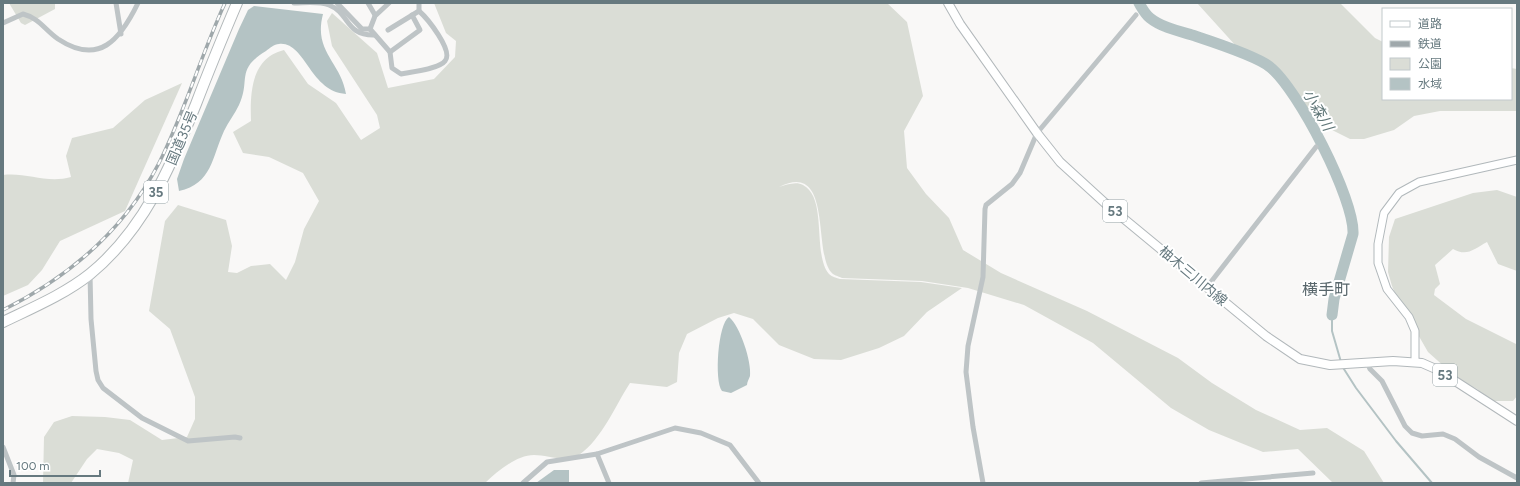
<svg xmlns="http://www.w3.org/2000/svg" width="1520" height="486" font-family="Figtree,'Noto Sans JP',sans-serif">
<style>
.green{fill:#daddd6}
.water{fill:#b4c3c4}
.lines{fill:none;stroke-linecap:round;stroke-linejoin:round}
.stream{stroke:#b4c3c4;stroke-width:2}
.river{stroke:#b4c3c4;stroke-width:11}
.secondary-casing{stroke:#b1b8bb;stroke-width:9}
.primary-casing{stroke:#b2b8bb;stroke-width:10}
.highway-casing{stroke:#b2b8ba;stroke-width:12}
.street{stroke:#bec4c6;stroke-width:5}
.secondary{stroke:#fff;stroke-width:7}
.primary{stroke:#fff;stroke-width:8}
.highway{stroke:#fff;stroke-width:10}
.rail-casing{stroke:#9fa8ab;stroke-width:3.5}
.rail{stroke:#fff;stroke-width:2;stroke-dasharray:6;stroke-linecap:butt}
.labels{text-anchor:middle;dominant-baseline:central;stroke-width:4;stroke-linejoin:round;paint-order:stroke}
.shield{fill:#fff;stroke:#94a1a5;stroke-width:1}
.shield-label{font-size:13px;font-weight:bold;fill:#66797f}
.street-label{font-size:14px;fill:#66797f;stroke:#fff}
.water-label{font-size:15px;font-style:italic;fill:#617779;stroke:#fff}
.quarter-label{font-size:16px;fill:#58666b;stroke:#fff}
</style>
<rect width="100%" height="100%" fill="#f9f8f7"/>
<g class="green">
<polygon points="9,3 55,3 55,9 25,25 21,23"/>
<path d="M 434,3 L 887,3 L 907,22 L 923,96 L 904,131 L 907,168 L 926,194 L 949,218 L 963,250 L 1001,273 L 1087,311 L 1178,358 L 1212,383 L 1256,410 L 1300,430 L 1327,428 L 1364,451 L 1384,483 L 1333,483 L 1298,449 L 1263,452 L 1209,430 L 1171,408 L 1093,343 L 1024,305 L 968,288 L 922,281 L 842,278 C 838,276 833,275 831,272 C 813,251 833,160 779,187 C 786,185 796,181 803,185 C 828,198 812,254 829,274 C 832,277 837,278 840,279 L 921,282 L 962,288 L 927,312 L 904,336 L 879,348 L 841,360 L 814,359 L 779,345 L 753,319 L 734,313 L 718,318 L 687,334 L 679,353 L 677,382 L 667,387 L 630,383 C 615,406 602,439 579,455 C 567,463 547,455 534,455 C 516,455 497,472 485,483 L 128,483 L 133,460 L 119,453 L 97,449 L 87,459 L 71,483 L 43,483 L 44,437 L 54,422 L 72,416 L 105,417 L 130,420 L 162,440 L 187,437 L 195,419 L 195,397 L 170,329 L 149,311 L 165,221 L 178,205 L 226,220 L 232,246 L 228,272 L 237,273 L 251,266 L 270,264 L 286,280 L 295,262 L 304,229 L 319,201 L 303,173 L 269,157 L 243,153 L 233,132 L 251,121 C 250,93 251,58 284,50 L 308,84 L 336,103 L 361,140 L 380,128 L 377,115 L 332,46 L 327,21 L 332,13 L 377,53 L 388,88 L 434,79 L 455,57 L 456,41 L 446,33 Z"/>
<polygon points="1197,3 1340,3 1375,38 1383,42 1383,99 1511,99 1511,68 1517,69 1517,111 1440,111 1414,116 1394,130 1364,139 1350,139 1320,124 1281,83 1236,46"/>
<path d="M 182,83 L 125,211 L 60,241 L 42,270 L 28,285 L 3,296 L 3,175 C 26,172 47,184 71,177 L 66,156 L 72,138 L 113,128 L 145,100 Z"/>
<path d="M 1497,190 L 1517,197 L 1517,271 L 1498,264 L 1487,242 C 1474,249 1467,257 1453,249 L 1435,265 L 1440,284 L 1435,289 L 1434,295 L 1466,319 L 1516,344 L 1517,396 L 1513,401 L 1491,401 L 1477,389 L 1456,377 L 1428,352 L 1397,298 L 1392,286 L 1388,272 L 1389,237 L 1395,219 L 1473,193 Z"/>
</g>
<g class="water">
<path d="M 254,6 L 323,14 C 313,52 341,62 346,94 C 310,92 305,41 279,44 C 274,44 270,48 266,51 C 235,70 251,80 239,105 C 235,114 228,122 224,131 C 212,157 212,184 179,191 L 177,179 L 184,159 L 239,29 L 248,10 Z"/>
<path d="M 729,317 C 740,326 752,362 750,376 C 749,379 747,382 747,385 L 731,393 L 722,391 C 714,381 718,323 729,317 Z"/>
<polygon points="554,470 569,470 569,483 536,483"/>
</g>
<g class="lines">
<g class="stream">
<polyline points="1332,315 1332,331 1341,362"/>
<polyline points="1342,366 1356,388 1396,441 1432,483"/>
</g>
<path class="river" d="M 1139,3 C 1142,8 1145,14 1150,18 C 1161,27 1178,31 1192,35 C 1210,41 1257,56 1270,67 C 1298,89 1355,200 1353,234 L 1334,299 L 1332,315"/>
<g class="secondary-casing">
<polyline id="secondary" points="1415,361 1415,331 1409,317 1387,289 1378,263 1378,244 1384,213 1399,193 1419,182 1517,160"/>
</g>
<g class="primary-casing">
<polyline id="primary" points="948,3 960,24 1037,133 1060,162 1106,204 1266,336 1300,359 1330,365 1393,361 1422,363 1438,370 1517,421"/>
</g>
<g class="highway-casing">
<path id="highway" d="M 3,322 C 32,308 65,294 90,274 C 144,230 171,166 196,104 C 209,70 223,36 237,3"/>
</g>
<g class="street">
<polyline points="116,3 121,34"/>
<path d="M 294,3 C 305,3 319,1 329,5 C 350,13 345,36 375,35"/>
<polyline points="337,3 362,29 370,29"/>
<polyline points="368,3 375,15"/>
<path d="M 389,3 L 375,16 L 370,29 L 390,52 L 392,68 L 401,74 C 411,72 439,69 445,61 C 454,51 427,18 419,11"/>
<path d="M 3,23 L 23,14 C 39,18 45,30 58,39 C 99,66 120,40 138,3"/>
<polyline points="388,30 419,11 419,3"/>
<polyline points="390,52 420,30 412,15"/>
<polyline points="90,274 91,319 96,371 98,380 103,388 142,418 188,441 235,437 240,438"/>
<polyline points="1207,287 1316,147"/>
<polyline points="1367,362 1370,369 1382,381 1405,426 1412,433 1422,436 1443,434 1455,439 1479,457 1517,478"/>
<polyline points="3,447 14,475 13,483"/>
<polyline points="597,454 609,483"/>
<polyline points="523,483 547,462 597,454 675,428 701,433 730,445 759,483"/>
<polyline points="983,483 973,427 966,372 968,346 983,277 985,209 986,205 1012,184 1020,173 1037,133 1136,15"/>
<polyline points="1201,483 1313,473"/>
</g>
<use href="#secondary" class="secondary"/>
<use href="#primary" class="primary"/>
<use href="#highway" class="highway"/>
<g class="rail-casing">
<path id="rail" d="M 3,310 C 69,277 125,229 159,163 C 185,111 201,55 225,3"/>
</g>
<use href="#rail" class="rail"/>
</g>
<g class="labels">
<g class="shield">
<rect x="144" y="181" width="24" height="22" rx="3"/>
<rect x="1103" y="200" width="24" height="22" rx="3"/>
<rect x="1433" y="364" width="24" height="22" rx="3"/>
</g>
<g class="shield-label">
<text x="156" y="192">35</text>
<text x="1115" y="211">53</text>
<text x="1445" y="375">53</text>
</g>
<g class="street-label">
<text transform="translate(182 138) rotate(-67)">国道35号</text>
<text transform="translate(1193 276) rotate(40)">柚木三川内線</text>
</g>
<g class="water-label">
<text transform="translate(1318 110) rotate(60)">小森川</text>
</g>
<g class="quarter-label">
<text x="1326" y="289">横手町</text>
</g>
</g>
<rect width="1520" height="486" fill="none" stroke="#66797f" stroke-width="8"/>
<rect x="1382" y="8" width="130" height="92" fill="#ffffff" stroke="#c2c9cc"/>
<rect x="1390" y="21" width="20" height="6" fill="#ffffff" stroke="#c2c9cc"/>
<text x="1418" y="28" font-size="12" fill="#66797f">道路</text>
<rect x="1390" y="41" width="20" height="6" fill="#9fa8ab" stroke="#c2c9cc"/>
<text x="1418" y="48" font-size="12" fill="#66797f">鉄道</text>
<rect x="1390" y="58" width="20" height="12" fill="#daddd6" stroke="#c2c9cc"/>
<text x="1418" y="68" font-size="12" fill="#66797f">公園</text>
<rect x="1390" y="78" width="20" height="12" fill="#b4c3c4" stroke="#c2c9cc"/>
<text x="1418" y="88" font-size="12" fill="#66797f">水域</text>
<path d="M10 470v6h90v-6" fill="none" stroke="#66797f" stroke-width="2"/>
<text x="16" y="470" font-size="12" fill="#66797f" stroke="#ffffff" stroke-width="3" paint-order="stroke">100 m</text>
</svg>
